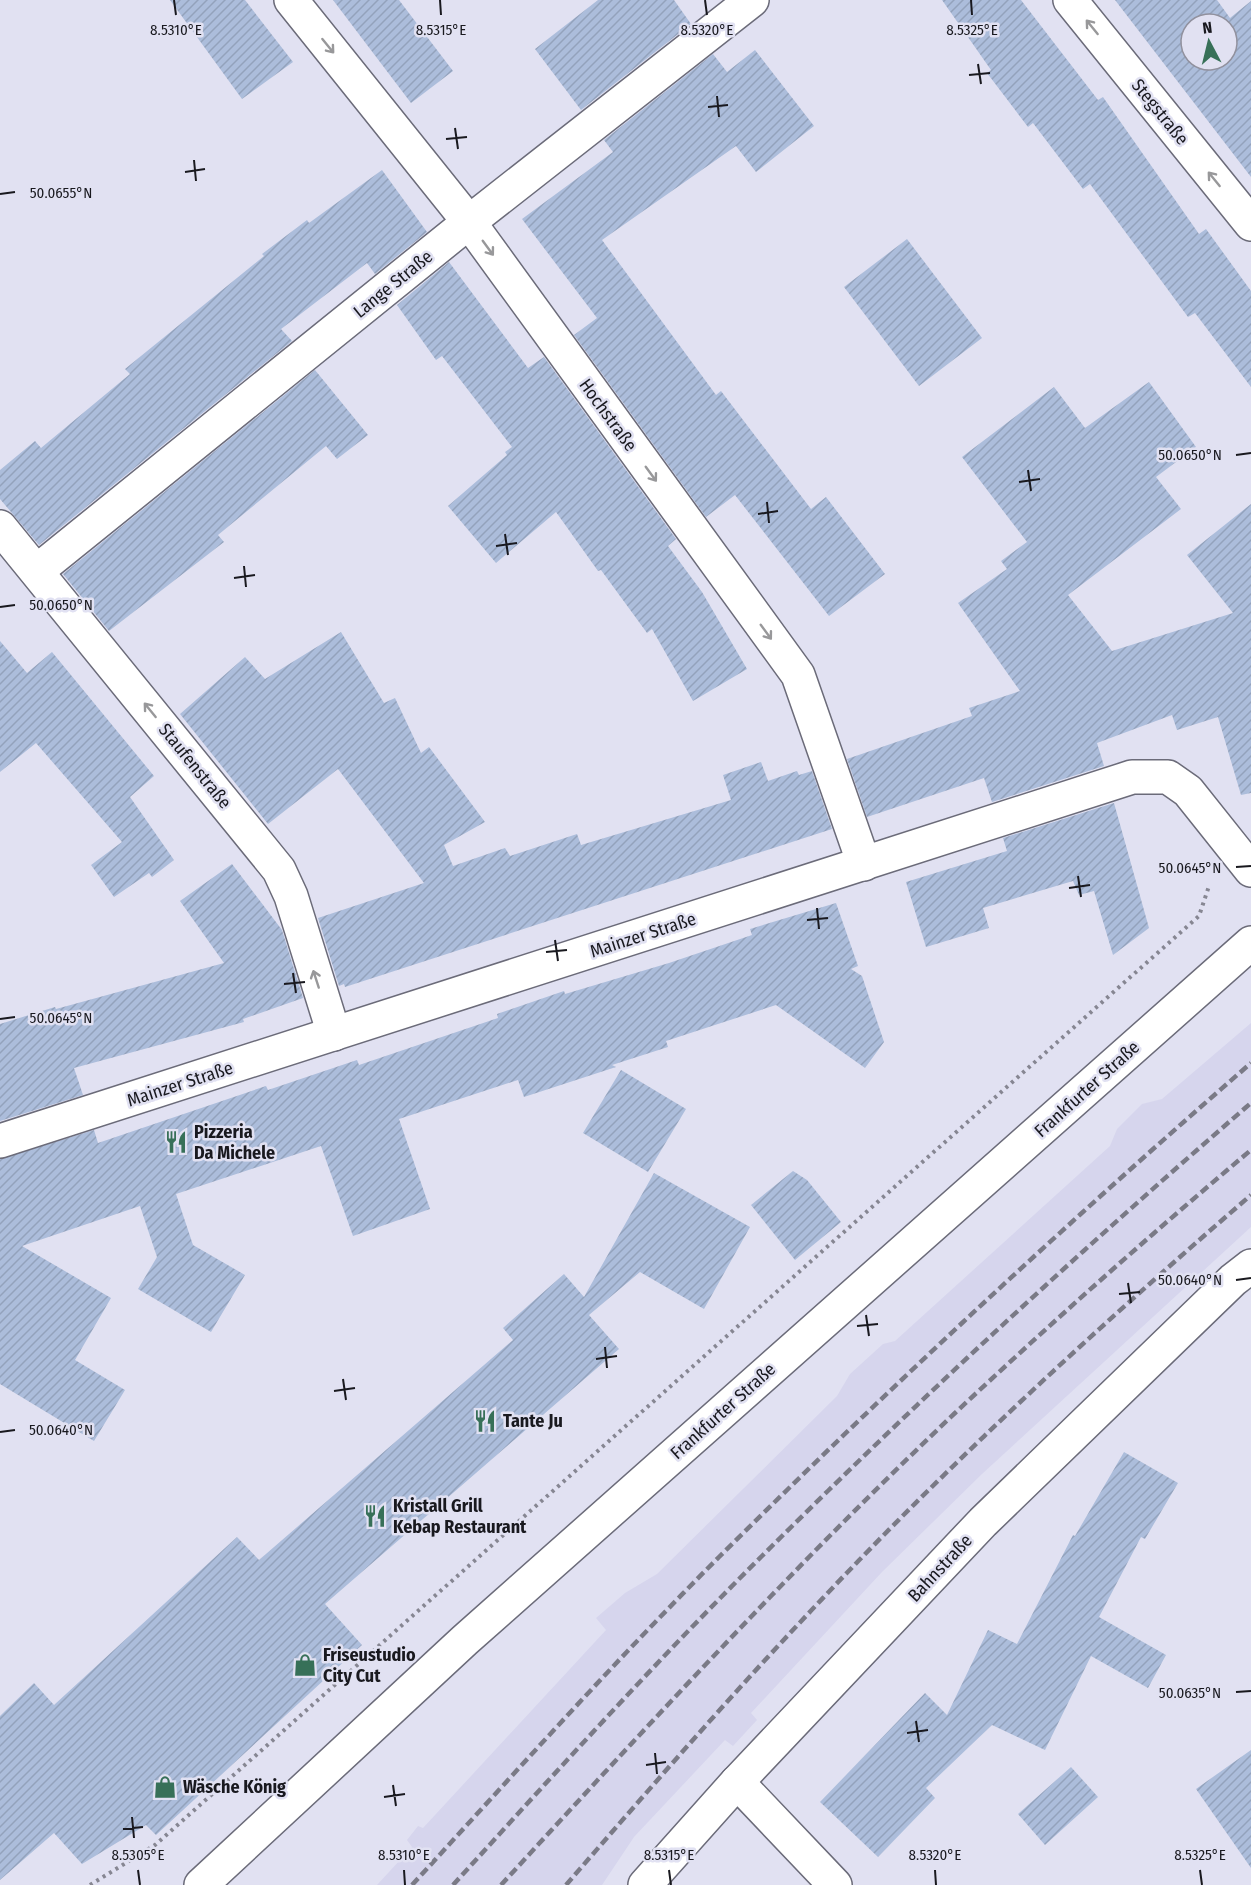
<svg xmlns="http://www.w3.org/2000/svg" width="1251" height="1885" font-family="'Fira Sans Condensed',sans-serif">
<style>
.built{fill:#d6d5ed}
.building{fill:url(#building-hatch);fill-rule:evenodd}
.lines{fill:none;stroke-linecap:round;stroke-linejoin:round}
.minor-casing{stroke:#6b6b79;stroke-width:36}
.path{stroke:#868692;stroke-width:4;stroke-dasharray:3 4.5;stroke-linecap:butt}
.minor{stroke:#fff;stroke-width:33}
.rail{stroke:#7a7a86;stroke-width:4.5;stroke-dasharray:9 4.5;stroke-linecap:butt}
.oneway{stroke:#98989a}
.ticks{fill:none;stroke:#19191f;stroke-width:2}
.labels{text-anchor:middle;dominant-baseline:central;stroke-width:5;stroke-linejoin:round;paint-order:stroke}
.street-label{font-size:18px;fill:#19191f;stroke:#e1e1f2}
.poi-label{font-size:18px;font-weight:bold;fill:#19191f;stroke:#e1e1f2;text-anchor:start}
.ticks-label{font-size:15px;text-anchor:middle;fill:#19191f;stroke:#e1e1f2;stroke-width:5;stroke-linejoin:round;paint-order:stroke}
</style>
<defs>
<pattern id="building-hatch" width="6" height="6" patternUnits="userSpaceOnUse" patternTransform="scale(1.5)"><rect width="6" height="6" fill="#acbddb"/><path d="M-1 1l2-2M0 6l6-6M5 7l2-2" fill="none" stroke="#93a2bc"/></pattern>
</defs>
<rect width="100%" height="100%" fill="#e1e1f2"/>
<polygon class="built" points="1251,1023 1251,1227 982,1474 882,1572 751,1713 757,1720 733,1746 725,1740 634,1837 602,1885 377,1885 412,1847 407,1840 418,1826 423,1828 606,1630 596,1618 625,1593 657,1574 837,1396 850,1374 883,1344 895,1341 1110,1146 1117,1129 1142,1104 1162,1099"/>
<g class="building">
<polygon points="170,0 245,0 293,62 242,99"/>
<polygon points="333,0 399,0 453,71 411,103"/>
<polygon points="598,0 674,0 691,24 581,110 535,49"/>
<polygon points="942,0 1021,0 1098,100 1103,97 1199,234 1206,229 1251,291 1251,387 1195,313 1188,317 1090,184 1083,189 1033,123 1028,127 987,73 991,70"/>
<path d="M 1115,0 L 1217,0 L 1230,18 L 1251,1 L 1251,177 ZM 1191,24 L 1227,24 L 1227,60 L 1191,60 Z"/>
<polygon points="755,50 814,126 756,172 736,146 602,240 716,395 721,391 811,509 826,497 885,574 829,616 735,495 706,517 574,335 597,318 522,219 613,152 604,140 713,54 727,72"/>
<polygon points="382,170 427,232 375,274 367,263 281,329 292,341 39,545 0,499 0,470 35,441 41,448 130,374 125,369 264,256 262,254 307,220 309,223"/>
<polygon points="907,239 982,338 919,386 844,287"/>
<polygon points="449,262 528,368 544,357 676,539 668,546 702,592 747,669 693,701 652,629 647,633 601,570 598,571 556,512 496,563 448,506 507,455 505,452 512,447 442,356 436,360 397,305"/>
<polygon points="315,370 368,435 337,459 326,446 218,535 224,542 109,631 63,574"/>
<polygon points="1149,382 1196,447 1156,477 1181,509 1068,595 1112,651 1233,613 1187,555 1251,504 1251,793 1241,795 1218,717 1177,730 1172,715 1097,743 1104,766 992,802 984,778 867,817 847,759 972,716 969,708 1020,691 958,603 1007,569 1001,561 1027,542 962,457 1054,387 1085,428"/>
<polygon points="341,632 384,703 395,698 421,753 429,747 485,822 444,845 453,866 505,848 510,856 577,834 581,845 731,800 723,775 761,762 768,781 797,771 799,775 812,771 832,829 345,987 344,984 339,986 318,918 424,883 338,769 268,824 180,714 245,657 265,679"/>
<polygon points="0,641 27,673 52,652 154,776 130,797 174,860 152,877 149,873 114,897 91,865 122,842 36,743 0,772"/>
<polygon points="1114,803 1149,928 1113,955 1094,891 1079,895 1073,881 983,908 989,928 926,947 906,882 1007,851 1003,838"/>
<polygon points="232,864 282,930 303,998 243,1019 244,1022 74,1068 83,1095 0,1121 0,1024 55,1007 56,1009 224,963 180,901"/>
<polygon points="836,903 858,966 851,969 862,976 884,1042 865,1068 776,1005 666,1041 668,1047 612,1065 616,1067 524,1097 518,1080 399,1119 430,1209 353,1236 321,1146 176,1194 193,1245 245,1275 211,1332 138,1289 157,1257 140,1206 22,1246 111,1298 75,1360 125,1390 94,1441 0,1384 0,1159 94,1130 98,1143 266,1086 268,1090 357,1060 359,1065 498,1018 497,1014 564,991 565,994 669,963 752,935 750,929"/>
<polygon points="621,1070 686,1109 648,1172 583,1133"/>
<polygon points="793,1171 807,1180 841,1222 795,1260 751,1205"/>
<polygon points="654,1173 750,1227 704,1309 640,1272 589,1315 619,1349 325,1604 362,1645 156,1835 146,1825 82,1864 54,1833 0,1880 0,1716 34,1683 54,1705 237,1537 259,1560 513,1340 503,1328 564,1274 584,1297"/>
<polygon points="1124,1452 1178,1483 1145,1539 1141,1537 1099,1617 1166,1655 1148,1688 1091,1656 1045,1750 992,1725 926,1788 935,1798 878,1857 820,1802 925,1693 947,1715 988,1630 1017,1644 1073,1535 1075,1536"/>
<polygon points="1251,1750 1251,1868 1196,1789"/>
<polygon points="1071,1767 1098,1797 1045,1845 1018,1814"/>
</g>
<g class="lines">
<g class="minor-casing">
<g id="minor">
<polyline points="291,0 469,222 798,675 864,864"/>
<polyline points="1070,0 1251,224"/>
<polyline points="0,527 279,870 291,896 334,1034"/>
<polyline points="37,571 469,222 752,0"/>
<polyline points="0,1141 1132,777 1168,777 1188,791 1251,870"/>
<polyline points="737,1782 835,1885"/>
<polyline points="201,1885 465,1640 1251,943"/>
<polyline points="645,1885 737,1782 983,1522 1233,1280 1251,1266"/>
</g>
</g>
<polyline class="path" points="90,1885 155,1845 1199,916 1209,886"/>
<use href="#minor" class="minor"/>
<g class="rail">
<path d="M 412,1885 C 513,1775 613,1663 719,1557 C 891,1386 1068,1222 1251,1063"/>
<path d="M 453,1885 C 546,1783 639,1680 737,1581 C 902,1415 1074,1256 1251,1103"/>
<path d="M 501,1885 C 649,1724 797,1563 955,1413 C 1051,1323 1150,1235 1251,1150"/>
<path d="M 566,1885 C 645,1794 724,1703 807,1615 C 946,1466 1097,1328 1251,1195"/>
</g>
</g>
<defs><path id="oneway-shaft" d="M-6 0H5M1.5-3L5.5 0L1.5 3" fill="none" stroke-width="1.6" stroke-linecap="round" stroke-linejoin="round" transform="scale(1.5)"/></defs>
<g class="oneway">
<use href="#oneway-shaft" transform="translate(1092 27) rotate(-129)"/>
<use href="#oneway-shaft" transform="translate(328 46) rotate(51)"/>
<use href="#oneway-shaft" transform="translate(1214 179) rotate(-129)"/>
<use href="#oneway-shaft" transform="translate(488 248) rotate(54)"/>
<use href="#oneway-shaft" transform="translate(651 474) rotate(54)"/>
<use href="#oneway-shaft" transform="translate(766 632) rotate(54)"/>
<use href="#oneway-shaft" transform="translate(150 710) rotate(-129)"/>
<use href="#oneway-shaft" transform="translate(316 979) rotate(-108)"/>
</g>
<path class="ticks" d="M 174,0 L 176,15M 440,0 L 441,15M 705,0 L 707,15M 971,0 L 972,15M 978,64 L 981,84M 969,75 L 990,73M 717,96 L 719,117M 708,107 L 728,105M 455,128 L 458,149M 446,139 L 467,137M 194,160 L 196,181M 185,172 L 205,169M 0,194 L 15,192M 1236,455 L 1251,453M 1028,470 L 1031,491M 1019,482 L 1040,479M 767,502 L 769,523M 758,514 L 778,511M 505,534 L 508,555M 496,546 L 517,543M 244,566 L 246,587M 234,578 L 255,575M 0,607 L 15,605M 1236,867 L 1251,866M 1078,876 L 1081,897M 1069,888 L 1090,885M 817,908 L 819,929M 807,920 L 828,918M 555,940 L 558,961M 546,952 L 567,950M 293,973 L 296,993M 284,984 L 305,982M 0,1019 L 15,1017M 1236,1280 L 1251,1278M 1128,1283 L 1131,1303M 1119,1294 L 1140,1292M 866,1315 L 869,1336M 857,1326 L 878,1324M 605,1347 L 607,1368M 596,1359 L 617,1356M 343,1379 L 346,1400M 334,1391 L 355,1388M 0,1432 L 15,1430M 1236,1692 L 1251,1691M 916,1721 L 919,1742M 907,1733 L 928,1730M 655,1753 L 657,1774M 646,1765 L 666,1762M 393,1785 L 396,1806M 384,1797 L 405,1794M 132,1817 L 134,1838M 123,1829 L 143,1827M 138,1870 L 140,1885M 404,1870 L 405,1885M 669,1870 L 671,1885M 935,1870 L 936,1885M 1200,1870 L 1202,1885"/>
<defs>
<g id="restaurant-bare" transform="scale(1.8)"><path d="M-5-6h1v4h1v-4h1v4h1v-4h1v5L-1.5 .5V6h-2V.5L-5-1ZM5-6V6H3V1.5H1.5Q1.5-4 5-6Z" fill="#377058" stroke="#e1e1f2" stroke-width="2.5" paint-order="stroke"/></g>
<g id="shop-bare" transform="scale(1.8)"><path d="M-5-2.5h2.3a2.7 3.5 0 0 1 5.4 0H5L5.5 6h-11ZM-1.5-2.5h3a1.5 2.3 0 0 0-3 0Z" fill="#377058" stroke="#e1e1f2" stroke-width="2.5" paint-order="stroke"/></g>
</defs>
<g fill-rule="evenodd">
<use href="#restaurant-bare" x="176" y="1142"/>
<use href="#restaurant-bare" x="485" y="1421"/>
<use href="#restaurant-bare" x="375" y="1516"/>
<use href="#shop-bare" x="305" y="1665"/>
<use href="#shop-bare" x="165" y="1787"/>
</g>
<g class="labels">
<g class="street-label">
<text transform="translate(1160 112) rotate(51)">Stegstraße</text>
<text transform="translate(393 284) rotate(-39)">Lange Straße</text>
<text transform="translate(608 415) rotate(54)">Hochstraße</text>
<text transform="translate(195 766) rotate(51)">Staufenstraße</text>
<text transform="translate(643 935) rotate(-18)">Mainzer Straße</text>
<text transform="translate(180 1084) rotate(-18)">Mainzer Straße</text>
<text transform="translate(1087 1089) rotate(-42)">Frankfurter Straße</text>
<text transform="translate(723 1411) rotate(-42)">Frankfurter Straße</text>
<text transform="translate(940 1568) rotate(-47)">Bahnstraße</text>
</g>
<g class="poi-label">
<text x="194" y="1132">Pizzeria<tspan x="194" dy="21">Da Michele</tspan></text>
<text x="503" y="1421">Tante Ju</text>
<text x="393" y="1506">Kristall Grill<tspan x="393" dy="21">Kebap Restaurant</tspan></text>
<text x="323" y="1655">Friseustudio<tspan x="323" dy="21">City Cut</tspan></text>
<text x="183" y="1787">Wäsche König</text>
</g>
</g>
<g class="ticks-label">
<text x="176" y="35">8.5310°E</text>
<text x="441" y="35">8.5315°E</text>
<text x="707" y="35">8.5320°E</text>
<text x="972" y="35">8.5325°E</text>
<text x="61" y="198">50.0655°N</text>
<text x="1190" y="460">50.0650°N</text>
<text x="61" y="610">50.0650°N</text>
<text x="1190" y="873">50.0645°N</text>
<text x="61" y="1023">50.0645°N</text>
<text x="1190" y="1285">50.0640°N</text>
<text x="61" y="1435">50.0640°N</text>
<text x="1190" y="1698">50.0635°N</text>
<text x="138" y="1860">8.5305°E</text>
<text x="404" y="1860">8.5310°E</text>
<text x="669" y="1860">8.5315°E</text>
<text x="935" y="1860">8.5320°E</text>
<text x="1200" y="1860">8.5325°E</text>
</g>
<g transform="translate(1209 42) rotate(353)"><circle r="28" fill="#e1e1f2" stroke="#91919e" stroke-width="1.5"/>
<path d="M0-4.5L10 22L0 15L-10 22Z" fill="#377058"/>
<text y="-9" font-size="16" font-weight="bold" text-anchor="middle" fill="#19191f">N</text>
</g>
</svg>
